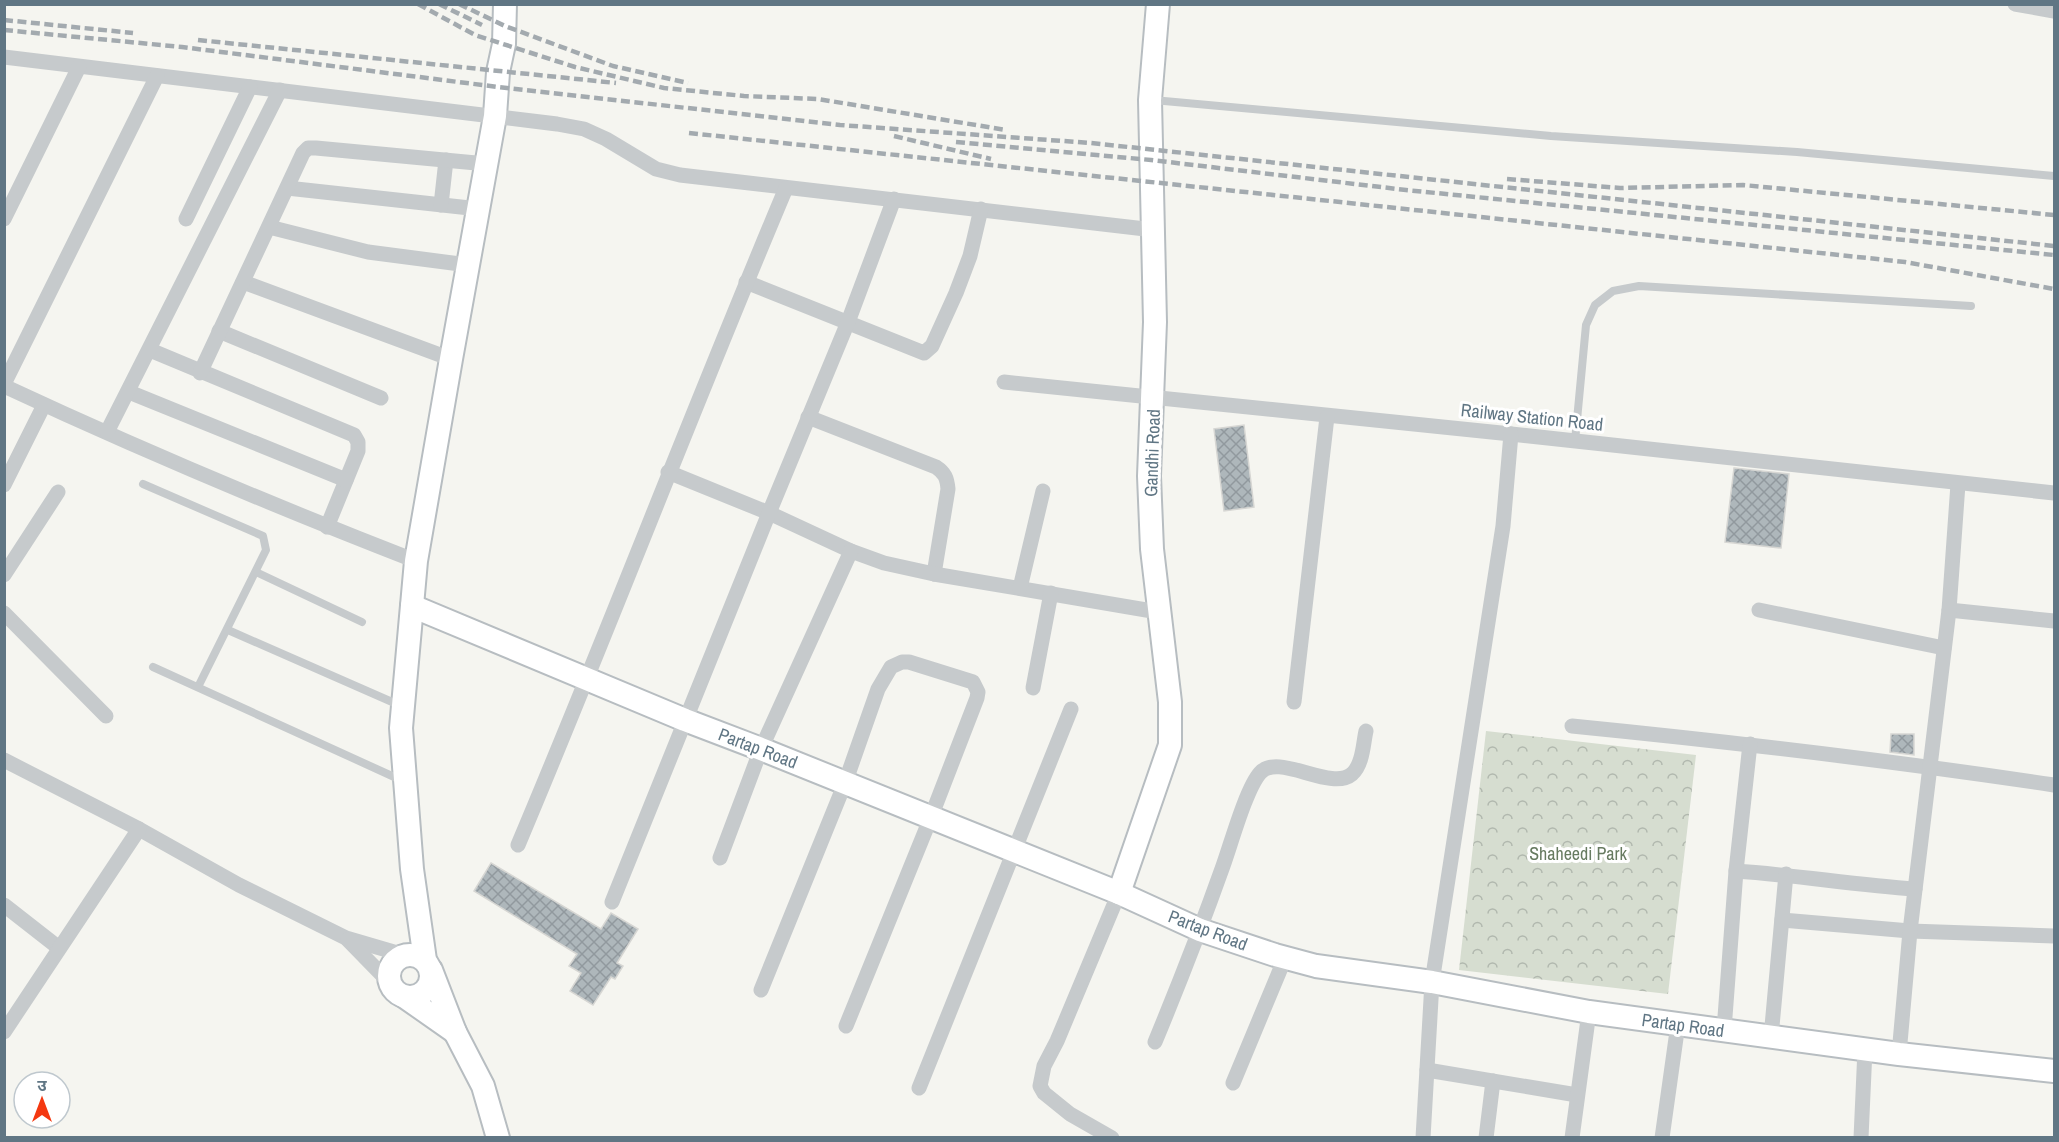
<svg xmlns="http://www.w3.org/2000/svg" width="2059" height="1142" font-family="'Archivo Narrow','Noto Sans Devanagari',sans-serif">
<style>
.forest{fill:url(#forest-crowns)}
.building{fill:url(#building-cross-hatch);stroke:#d6d6d3;stroke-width:1.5}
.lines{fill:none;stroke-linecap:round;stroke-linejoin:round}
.secondary-casing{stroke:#b7bdc1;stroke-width:26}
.lane{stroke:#c6cacc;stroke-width:8}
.street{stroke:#c6cacc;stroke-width:15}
.secondary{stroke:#fff;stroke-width:22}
.rail{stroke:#a3aaaf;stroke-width:4.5;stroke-dasharray:9 4.5;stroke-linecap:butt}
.labels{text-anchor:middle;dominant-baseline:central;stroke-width:6;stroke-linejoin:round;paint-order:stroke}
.street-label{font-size:18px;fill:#607684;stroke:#fff}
.park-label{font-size:18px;fill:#677b60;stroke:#fff}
</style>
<defs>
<pattern id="forest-crowns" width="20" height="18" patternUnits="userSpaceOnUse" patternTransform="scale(1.5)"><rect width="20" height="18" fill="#d6ddd0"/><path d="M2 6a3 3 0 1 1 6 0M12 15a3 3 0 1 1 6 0" fill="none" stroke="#b1b8ae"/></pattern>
<pattern id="building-cross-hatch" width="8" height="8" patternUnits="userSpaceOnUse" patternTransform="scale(1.5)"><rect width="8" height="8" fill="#aeb7bb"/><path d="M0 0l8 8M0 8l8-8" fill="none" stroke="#91999e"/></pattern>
</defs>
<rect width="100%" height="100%" fill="#f5f5f0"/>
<polygon class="forest" points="1486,731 1696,755 1668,994 1459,970"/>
<g class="building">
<polygon points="1244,425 1254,507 1224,511 1214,429"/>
<polygon points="1734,468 1789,474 1781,548 1725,542"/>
<polygon points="1891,734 1914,734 1914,755 1890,752"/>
<polygon points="491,863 601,929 611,913 638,929 617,963 623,966 615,979 611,977 593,1005 570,991 581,973 569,966 577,954 474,891"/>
</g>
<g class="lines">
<g class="secondary-casing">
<g id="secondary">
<polyline points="412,606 685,720 761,749 1119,893 1200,930 1275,955 1316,966 1432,982 1589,1012 1899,1054 2054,1071"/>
<polyline points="1119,893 1170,745 1170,702 1152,549 1149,476 1155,322 1150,100 1158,4"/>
<circle cx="410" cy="976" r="21"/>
<polyline points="425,960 412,869 401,728 416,561 451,359 495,116 498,72 504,44 505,4"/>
<polyline points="431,970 455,1032 483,1086 498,1138"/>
<polyline points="405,997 455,1032"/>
</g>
</g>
<g class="lane">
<polyline points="1153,100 1551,136 1797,152 2054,176"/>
<polyline points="1575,441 1586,325 1595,305 1613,291 1639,286 1971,306"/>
<polyline points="143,484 263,536 266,550 198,687"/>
<polyline points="256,572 362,622"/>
<polyline points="228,630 399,705"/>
<polyline points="153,667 403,781"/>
</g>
<g class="street">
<polyline points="2015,4 2054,11"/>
<polyline points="4,57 557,124 584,129 606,139 656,169 680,175 1154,230"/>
<polyline points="287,188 479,209"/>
<polyline points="441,205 446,160"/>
<polyline points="4,219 79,67"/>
<polyline points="186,219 250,87"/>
<polyline points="269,227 368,252 468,265"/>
<polyline points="243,282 451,359"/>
<polyline points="746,282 924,353 932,346 956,293 970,256 981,209"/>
<polyline points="219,331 381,398"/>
<polyline points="150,350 354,435 358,442 358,451 327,527"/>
<polyline points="200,373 303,153 308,148 316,148 487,164"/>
<polyline points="1004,382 1511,434 2054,493"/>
<polyline points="4,384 157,76"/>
<path d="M 4,386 C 139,449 277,507 416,561"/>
<polyline points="129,392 346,480"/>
<path d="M 808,417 L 936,467 C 945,473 947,478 948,489 L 934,574"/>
<polyline points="107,432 280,90"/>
<polyline points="668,472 769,513 851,551 884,563 934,574 1158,612"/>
<polyline points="4,485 44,405"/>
<polyline points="4,575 58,492"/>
<polyline points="1020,588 1043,491"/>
<polyline points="1759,610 1944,648"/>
<polyline points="1949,610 2054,621"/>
<polyline points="4,613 106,716"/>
<polyline points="1033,688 1051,593"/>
<polyline points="1294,702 1327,417"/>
<path d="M 1572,726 C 1733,742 1894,761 2054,785"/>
<polyline points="4,760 139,829 239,885 346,938 404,955"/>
<path d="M 518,845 C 610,627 694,406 786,188"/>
<polyline points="720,858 761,749 851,551"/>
<path d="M 1736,871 C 1796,875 1855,885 1915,889"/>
<polyline points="612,902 769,513 848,322 894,199"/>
<polyline points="4,905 59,948"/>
<polyline points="1782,920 1910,931 2054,936"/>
<polyline points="348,940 389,982"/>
<polyline points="761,990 845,783 878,689 891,667 902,662 909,662 973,682 978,692 977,698 931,817 846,1026"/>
<polyline points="1724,1030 1736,871 1750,744"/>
<polyline points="4,1032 139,829"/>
<polyline points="1771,1037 1786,874"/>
<path d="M 1155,1042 C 1179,984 1202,925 1223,866 C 1231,844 1246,789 1260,773 C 1278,752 1331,792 1352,774 C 1363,764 1363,744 1366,731"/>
<polyline points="1899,1054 1910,931 1949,610 1958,484"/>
<polyline points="1427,1070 1577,1095"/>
<polyline points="1233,1083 1285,958"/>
<polyline points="919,1088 1071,709"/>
<polyline points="1112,1138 1070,1114 1044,1093 1040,1086 1044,1066 1057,1041 1119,893"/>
<polyline points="1423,1138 1432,982 1503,526 1511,434"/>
<polyline points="1486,1138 1493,1081"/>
<polyline points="1572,1138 1589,1012"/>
<polyline points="1662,1138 1678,1024"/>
<polyline points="1861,1138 1865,1049"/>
</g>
<use href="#secondary" class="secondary"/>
<g class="rail">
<polyline points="418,4 475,35 575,67 664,88 744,96 818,99 1006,130"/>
<polyline points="439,4 482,25"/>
<polyline points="459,4 505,26 613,66 688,83"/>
<polyline points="4,20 133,33"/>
<polyline points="4,30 182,47 498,87 840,125 1091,143 2054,246"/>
<polyline points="198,40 616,83"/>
<polyline points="689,133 1905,262 2054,289"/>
<polyline points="894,136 991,159"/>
<polyline points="956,142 1151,160 1406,190 2054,255"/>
<polyline points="1507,179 1620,188 1743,185 2054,215"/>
</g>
</g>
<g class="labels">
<g class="street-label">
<text transform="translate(1532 417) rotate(6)">Railway Station Road</text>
<text transform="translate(1152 453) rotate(-88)">Gandhi Road</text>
<text transform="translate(758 748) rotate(21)">Partap Road</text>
<text transform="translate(1208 930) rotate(21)">Partap Road</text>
<text transform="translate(1683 1025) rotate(8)">Partap Road</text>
</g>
<g class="park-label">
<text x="1578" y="853">Shaheedi Park</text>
</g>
</g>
<rect width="2059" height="1142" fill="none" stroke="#607684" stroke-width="12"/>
<g transform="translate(42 1100)"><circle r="28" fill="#ffffff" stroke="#bfc8ce" stroke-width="1.5"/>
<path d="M0-4.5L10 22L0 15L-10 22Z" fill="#f43810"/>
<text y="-9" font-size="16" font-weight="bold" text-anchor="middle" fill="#607684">उ</text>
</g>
</svg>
